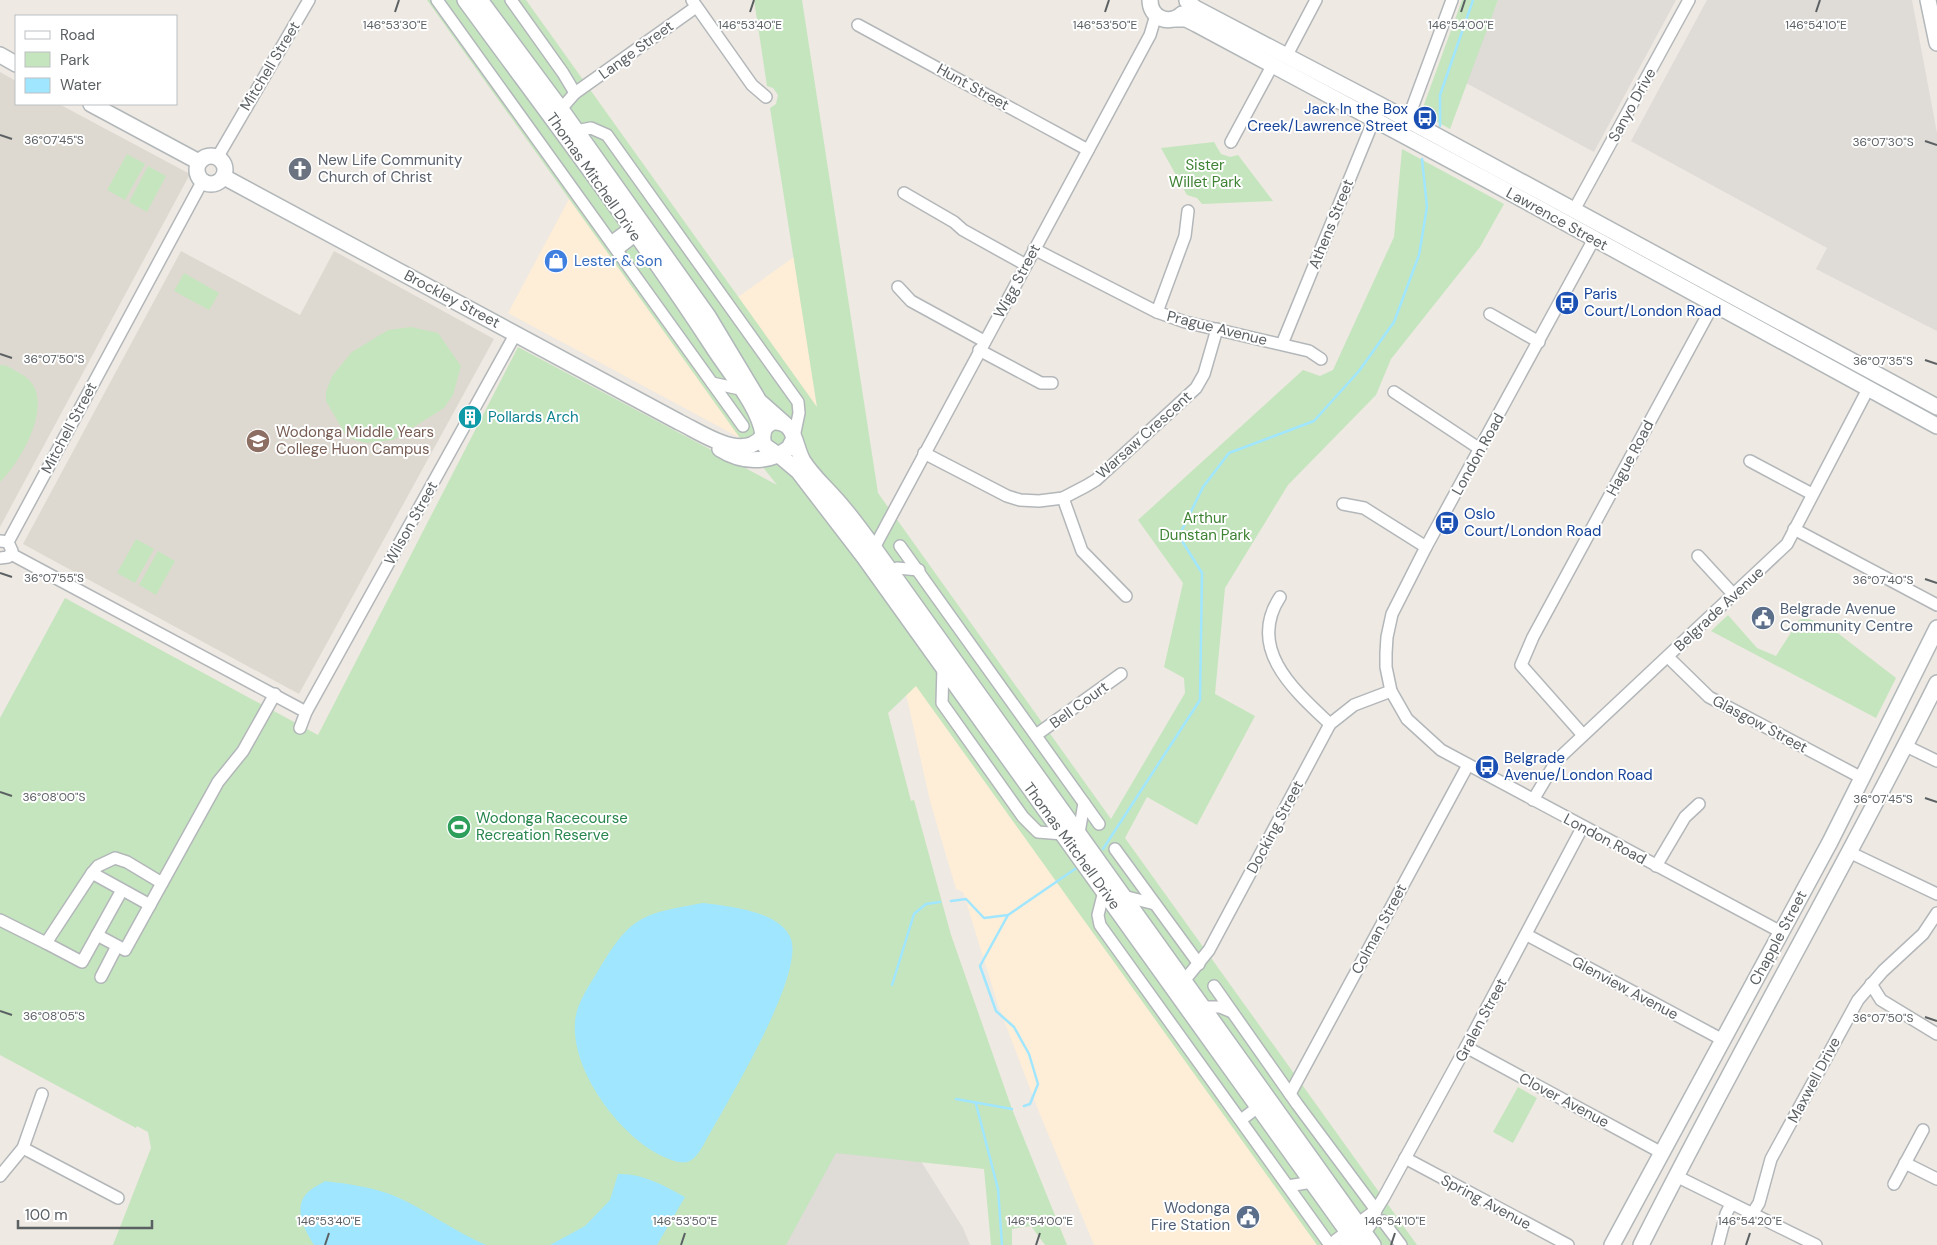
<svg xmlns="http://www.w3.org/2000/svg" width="1937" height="1245" font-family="'DM Sans',sans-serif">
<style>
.commercial{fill:#feeed7}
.industrial{fill:#dfdbd7}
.education{fill:#ded9d0}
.green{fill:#c5e5be}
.water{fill:#a1e6ff}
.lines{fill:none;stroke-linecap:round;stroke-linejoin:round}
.stream{stroke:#a1e6ff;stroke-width:2.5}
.street-casing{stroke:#b3b7ba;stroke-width:14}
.secondary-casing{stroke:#b2b7ba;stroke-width:18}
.street{stroke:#fff;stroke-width:11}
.secondary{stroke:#fff;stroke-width:15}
.ticks{fill:none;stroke:#5b6063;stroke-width:2}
.labels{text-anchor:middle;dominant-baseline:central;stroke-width:4;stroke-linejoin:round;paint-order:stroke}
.street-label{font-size:15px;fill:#5b6063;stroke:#fff}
.transit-label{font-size:15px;fill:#164399;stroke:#fff;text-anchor:start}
.worship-label{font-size:15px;fill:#5b616d;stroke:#fff;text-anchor:start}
.park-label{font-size:15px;fill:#3e8233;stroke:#fff}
.shop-label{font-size:15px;fill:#366cbe;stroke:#fff;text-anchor:start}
.culture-label{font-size:15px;fill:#0d838f;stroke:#fff;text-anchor:start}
.education-label{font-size:15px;fill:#785e54;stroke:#fff;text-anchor:start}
.service-label{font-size:15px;fill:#4e5e75;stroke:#fff;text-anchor:start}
.leisure-label{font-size:15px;fill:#27864d;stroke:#fff;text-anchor:start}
.ticks-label{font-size:12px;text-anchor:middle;fill:#5b6063;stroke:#fff;stroke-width:4;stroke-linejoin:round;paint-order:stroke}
</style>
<rect width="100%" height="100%" fill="#eee9e2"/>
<g class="commercial">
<polygon points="569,199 740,438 508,313"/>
<polygon points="794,257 817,408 738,297"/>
<polygon points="916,686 1317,1245 1094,1245 1039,1112 997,1002 963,892 956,889 930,801 906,694"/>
</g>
<g class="industrial">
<polygon points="1498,0 1676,0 1594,152 1466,83"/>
<polygon points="1707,0 1912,0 1937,133 1937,331 1816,269 1827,248 1631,141"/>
<polygon points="836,1129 917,1155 963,1228 970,1245 773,1245"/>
</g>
<g class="education">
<polygon points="0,72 16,81 16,104 59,104 190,174 0,527"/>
<polygon points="181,251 300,315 334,251 494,339 299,694 23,544"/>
</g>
<g class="green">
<polygon points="427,0 526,0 817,407 770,108 776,104 778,95 773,88 767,86 754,0 802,0 878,493 1111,819 1185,693 1184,678 1164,667 1183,583 1138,520 1303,370 1320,376 1333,370 1394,237 1402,149 1504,204 1480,247 1391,359 1376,395 1288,485 1225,588 1215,694 1255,716 1197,825 1147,797 1125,838 1417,1245 1317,1245 916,686 888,713 911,801 914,800 951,935 1012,1109 1067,1245 1045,1245 1031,1226 1012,1229 1012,1245 991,1245 984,1169 836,1153 786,1245 113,1245 151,1148 148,1132 137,1126 136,1128 0,1055 0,718 65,598 318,735 518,347 777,485 740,438"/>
<polygon points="1462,0 1498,0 1450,129 1421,113"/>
<polygon points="1214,142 1221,154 1230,157 1238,155 1273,201 1202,204 1197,198 1187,195 1161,148"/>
<polygon points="127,154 145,164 125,200 107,190"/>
<polygon points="148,166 166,176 147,212 129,202"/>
<polygon points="184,273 219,293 209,310 174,291"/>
<polygon points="411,327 438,333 461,366 453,395 444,408 393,440 367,443 354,440 345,434 326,401 326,392 332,376 352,352 388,330"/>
<path d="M 0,365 C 8,365 14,370 21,374 C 60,395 22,461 0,482 Z"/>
<polygon points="136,539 154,549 135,583 117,573"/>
<polygon points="158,551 175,561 156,595 139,585"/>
<polygon points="1728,615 1757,648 1776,656 1799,620 1805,618 1826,624 1896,678 1876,718 1711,631"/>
<polygon points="1518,1087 1537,1098 1513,1143 1493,1132"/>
</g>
<g class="water">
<path d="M 703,903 C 728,906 781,911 791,939 C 804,978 725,1105 704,1144 C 692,1166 684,1166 662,1156 C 620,1136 571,1071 575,1022 C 576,1004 589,986 598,971 C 631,915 642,914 703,903 Z"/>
<path d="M 618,1174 C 642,1173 665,1186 685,1197 L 657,1245 L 550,1245 L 585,1226 L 610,1200 Z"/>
<path d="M 325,1181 C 348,1184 374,1187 397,1197 C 428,1211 455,1232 486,1245 L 314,1245 C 305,1231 292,1207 308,1192 C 312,1188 319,1185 325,1181 Z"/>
</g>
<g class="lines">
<g class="stream">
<polyline points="1440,126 1440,95 1473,0"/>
<polyline points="1103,849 1200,700 1202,573 1179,536 1203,487 1229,453 1314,421 1359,371 1394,322 1419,255 1427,207 1422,159"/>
<polyline points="951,901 966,899 984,918 1008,915 1078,867"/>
<polyline points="1008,915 980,966 996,1011 1014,1027 1029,1054 1038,1084 1030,1104 1024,1106"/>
<polyline points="892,985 914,914 926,904 940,902"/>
<polyline points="956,1099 1012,1109"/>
<polyline points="976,1104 998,1189 1002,1245"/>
</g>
<g class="street-casing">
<g id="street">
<polyline points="437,0 743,426"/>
<polyline points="511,0 563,73 575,93"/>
<polyline points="692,0 752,85 766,97"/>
<polyline points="858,25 1088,150"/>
<polyline points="1287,55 1316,0"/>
<polyline points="561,109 575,93 696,7"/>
<polyline points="1405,127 1452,0"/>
<polyline points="576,131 591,128 607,135 798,402 799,413 794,437"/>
<polyline points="1231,142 1272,66"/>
<polyline points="217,158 309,0"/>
<polyline points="904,193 954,222 963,230 1026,265"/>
<polyline points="1574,210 1689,0"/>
<polyline points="1594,239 1426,547 1392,614 1387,637 1386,653 1386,667 1391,691 1407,719 1441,750 1781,932"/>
<polyline points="611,242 630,228"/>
<polyline points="1034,249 1157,312 1185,322 1309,351 1321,359"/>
<polyline points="617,250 635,236"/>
<polyline points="898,287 911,301 984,341"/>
<polyline points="1157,312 1185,236 1188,211"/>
<polyline points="1490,314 1539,342"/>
<polyline points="1282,344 1377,112"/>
<polyline points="979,350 1041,383 1052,383"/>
<polyline points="712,383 740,389"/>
<polyline points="1394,392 1480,449"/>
<polyline points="924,453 1007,496 1020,500 1039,501 1063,498 1086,486 1096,480 1196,388 1204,374 1217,329"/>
<polyline points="1750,461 1812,494"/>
<polyline points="1063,498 1082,551 1126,596"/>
<polyline points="1343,504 1364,508 1426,547"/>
<polyline points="1794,529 1937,605"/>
<polyline points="0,541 8,542 12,551 8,557 0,558"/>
<polyline points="8,542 202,182"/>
<polyline points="900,546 1099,824"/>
<polyline points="870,551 874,548 1150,35 1156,15"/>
<polyline points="11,554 306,712"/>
<polyline points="1698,556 1733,594"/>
<polyline points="890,571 897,568 919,570"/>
<path d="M 1280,597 C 1246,649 1295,691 1330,724"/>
<polyline points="1668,657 1709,697 1862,778"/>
<polyline points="943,667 942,703 1023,817 1038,832 1063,834"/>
<polyline points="300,728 306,712 516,333"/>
<polyline points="1036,735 1121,674"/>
<polyline points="1583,735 1521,665 1533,637 1713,305"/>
<polyline points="1906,746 1937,761"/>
<polyline points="1533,800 1557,760 1787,544 1868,389"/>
<polyline points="1079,833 1084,803"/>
<polyline points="1115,849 1199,964"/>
<polyline points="1851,853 1937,894"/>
<polyline points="1656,866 1685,817 1699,804"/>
<polyline points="92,873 150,905"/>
<polyline points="1104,891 1098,915 1100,925 1330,1245"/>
<polyline points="1123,896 1155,904"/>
<polyline points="0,920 46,943 92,873 98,866 115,858 127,862 162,883"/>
<polyline points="97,935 125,950 218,782 243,751 275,694"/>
<polyline points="1527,935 1723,1040"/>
<polyline points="46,943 82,962 122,890"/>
<polyline points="101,977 117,946"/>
<polyline points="1184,981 1209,950 1330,724 1354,705 1391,691"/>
<polyline points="1871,984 1881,1000 1937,1034"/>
<polyline points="1214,986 1297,1104 1376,1210"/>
<polyline points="1203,1007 1220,1007 1232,1012"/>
<polyline points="1466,1047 1662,1153"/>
<polyline points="1290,1094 1468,765"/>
<polyline points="1241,1120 1258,1107"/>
<polyline points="23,1148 118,1198"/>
<polyline points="1405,1158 1568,1245"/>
<polyline points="1905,1163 1937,1179"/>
<polyline points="0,1176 23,1148 42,1094"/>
<polyline points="1676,1176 1816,1245"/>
<polyline points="1894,1184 1923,1130"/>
<polyline points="1288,1186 1312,1182"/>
<polyline points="1752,1214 1759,1203 1771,1159 1858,1000 1883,971 1923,934 1937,913"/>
<polyline points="1383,1221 1401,1245"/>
<polyline points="1333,1245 1336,1240 1376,1210 1384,1197 1466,1047 1582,828"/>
<path d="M 1345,1245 C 1360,1235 1373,1230 1376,1210"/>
<polyline points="1718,1245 1726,1214 1731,1204"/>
</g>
</g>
<g class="secondary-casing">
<g id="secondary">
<path d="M 465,0 C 549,115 637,230 715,350 C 730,373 760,408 763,435"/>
<polyline points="480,0 558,105 708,316 759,401 785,424"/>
<path d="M 1150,0 C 1150,18 1169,26 1182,14"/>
<polyline points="1928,0 1937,43"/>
<polyline points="1187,1 1195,8 1380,105 1937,407"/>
<polyline points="1175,19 1186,19 1196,24 1489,181 1937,426"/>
<polyline points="0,55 16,64"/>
<polyline points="91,104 199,162"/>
<circle cx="211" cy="170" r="14"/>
<path d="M 224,177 L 679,422 C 702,433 742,462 762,437"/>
<path d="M 794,438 L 789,448 L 778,455 L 765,446 C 760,436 763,426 773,422 C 796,420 794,446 803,461 C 811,474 822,484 833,496 C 848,512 861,530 874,548 L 1373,1245"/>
<path d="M 720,449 C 739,461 757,463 778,455"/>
<polyline points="779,455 798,471 864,557 1357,1245"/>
<polyline points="1612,1245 1830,842 1937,628"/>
<path d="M 1641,1245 C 1736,1056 1842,873 1937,683"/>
</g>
</g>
<use href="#street" class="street"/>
<use href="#secondary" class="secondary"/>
</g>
<path class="ticks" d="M 395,12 L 399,0M 750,12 L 754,0M 1105,12 L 1109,0M 1461,12 L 1465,0M 1816,12 L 1820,0M 0,135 L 12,139M 1925,141 L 1937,145M 0,354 L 12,358M 1925,360 L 1937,364M 0,573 L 12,577M 1925,579 L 1937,583M 0,792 L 12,796M 1925,798 L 1937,802M 0,1011 L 12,1015M 1925,1017 L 1937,1021M 325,1245 L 329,1233M 681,1245 L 685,1233M 1036,1245 L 1040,1233M 1391,1245 L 1395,1233M 1746,1245 L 1750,1233"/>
<defs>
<g id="bus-disc" transform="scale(1.25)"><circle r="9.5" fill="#1a4fb4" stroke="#fff"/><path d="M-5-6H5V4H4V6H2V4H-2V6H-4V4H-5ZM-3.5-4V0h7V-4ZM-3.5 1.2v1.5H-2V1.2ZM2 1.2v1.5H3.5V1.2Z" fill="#fff"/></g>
<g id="church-disc" transform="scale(1.25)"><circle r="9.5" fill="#6b7280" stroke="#fff"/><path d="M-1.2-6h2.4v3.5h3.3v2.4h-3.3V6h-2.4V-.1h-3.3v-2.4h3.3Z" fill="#fff"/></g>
<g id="shop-disc" transform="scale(1.25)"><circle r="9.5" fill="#3f7fe0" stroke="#fff"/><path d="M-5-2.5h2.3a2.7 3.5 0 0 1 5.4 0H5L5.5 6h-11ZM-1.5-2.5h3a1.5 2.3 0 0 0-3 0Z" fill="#fff"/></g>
<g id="building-disc" transform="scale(1.25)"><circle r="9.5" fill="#0f9aa8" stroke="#fff"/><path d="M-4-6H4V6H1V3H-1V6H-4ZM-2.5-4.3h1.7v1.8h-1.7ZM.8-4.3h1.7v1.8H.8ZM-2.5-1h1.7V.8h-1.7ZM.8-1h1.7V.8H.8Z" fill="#fff"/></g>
<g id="school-disc" transform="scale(1.25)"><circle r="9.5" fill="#8d6e63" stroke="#fff"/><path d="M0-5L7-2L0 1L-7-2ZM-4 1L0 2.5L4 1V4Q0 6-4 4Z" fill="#fff"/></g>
<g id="civic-disc" transform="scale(1.25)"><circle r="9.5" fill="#5c6f8a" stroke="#fff"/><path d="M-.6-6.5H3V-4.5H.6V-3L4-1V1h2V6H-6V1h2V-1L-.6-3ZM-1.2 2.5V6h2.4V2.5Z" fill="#fff"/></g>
<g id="stadium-disc" transform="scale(1.25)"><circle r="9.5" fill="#2e9e5b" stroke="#fff"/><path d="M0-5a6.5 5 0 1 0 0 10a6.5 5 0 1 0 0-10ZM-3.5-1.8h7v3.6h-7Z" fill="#fff"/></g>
</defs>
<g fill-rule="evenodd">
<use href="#bus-disc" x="1425" y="118"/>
<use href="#church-disc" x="300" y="169"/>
<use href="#shop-disc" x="556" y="261"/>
<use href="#bus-disc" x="1567" y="303"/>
<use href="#building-disc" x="470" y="417"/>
<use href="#school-disc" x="258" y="441"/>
<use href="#bus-disc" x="1447" y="523"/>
<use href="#civic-disc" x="1763" y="618"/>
<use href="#bus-disc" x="1487" y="767"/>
<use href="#stadium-disc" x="459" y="827"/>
<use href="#civic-disc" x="1248" y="1217"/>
</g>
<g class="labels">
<g class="street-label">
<text transform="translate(636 50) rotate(-36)">Lange Street</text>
<text transform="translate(270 66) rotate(-59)">Mitchell Street</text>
<text transform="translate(973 87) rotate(29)">Hunt Street</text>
<text transform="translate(1632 105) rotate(-61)">Sanyo Drive</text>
<text transform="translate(594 177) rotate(55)">Thomas Mitchell Drive</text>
<text transform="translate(1557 219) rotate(29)">Lawrence Street</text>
<text transform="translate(1331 224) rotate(-68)">Athens Street</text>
<text transform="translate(1017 281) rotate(-62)">Wigg Street</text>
<text transform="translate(452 299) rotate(28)">Brockley Street</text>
<text transform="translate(1217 328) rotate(14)">Prague Avenue</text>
<text transform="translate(69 428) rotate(-62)">Mitchell Street</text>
<text transform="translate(1144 435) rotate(-42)">Warsaw Crescent</text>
<text transform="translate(1478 454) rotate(-61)">London Road</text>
<text transform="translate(1630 458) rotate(-62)">Hague Road</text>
<text transform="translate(411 523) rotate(-61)">Wilson Street</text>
<text transform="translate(1719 609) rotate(-43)">Belgrade Avenue</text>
<text transform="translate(1079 705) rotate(-36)">Bell Court</text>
<text transform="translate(1760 724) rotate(28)">Glasgow Street</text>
<text transform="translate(1275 827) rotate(-62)">Docking Street</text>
<text transform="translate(1605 839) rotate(28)">London Road</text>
<text transform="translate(1072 846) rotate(54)">Thomas Mitchell Drive</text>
<text transform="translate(1379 929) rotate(-62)">Colman Street</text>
<text transform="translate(1778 938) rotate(-62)">Chapple Street</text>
<text transform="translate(1625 988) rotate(28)">Glenview Avenue</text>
<text transform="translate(1481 1020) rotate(-62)">Gralen Street</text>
<text transform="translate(1814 1080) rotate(-62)">Maxwell Drive</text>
<text transform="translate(1564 1100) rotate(28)">Clover Avenue</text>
<text transform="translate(1486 1202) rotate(28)">Spring Avenue</text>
</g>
<g class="transit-label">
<text x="1408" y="109" text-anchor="end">Jack In the Box<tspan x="1408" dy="17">Creek/Lawrence Street</tspan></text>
<text x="1584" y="294">Paris<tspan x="1584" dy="17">Court/London Road</tspan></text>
<text x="1464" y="514">Oslo<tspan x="1464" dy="17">Court/London Road</tspan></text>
<text x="1504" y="758">Belgrade<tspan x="1504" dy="17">Avenue/London Road</tspan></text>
</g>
<g class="worship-label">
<text x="318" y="160">New Life Community<tspan x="318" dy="17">Church of Christ</tspan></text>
</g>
<g class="park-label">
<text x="1205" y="165">Sister<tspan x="1205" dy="17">Willet Park</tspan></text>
<text x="1205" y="518">Arthur<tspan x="1205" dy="17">Dunstan Park</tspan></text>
</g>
<g class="shop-label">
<text x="574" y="261">Lester &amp; Son</text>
</g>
<g class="culture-label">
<text x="488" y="417">Pollards Arch</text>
</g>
<g class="education-label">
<text x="276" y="432">Wodonga Middle Years<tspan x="276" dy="17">College Huon Campus</tspan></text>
</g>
<g class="service-label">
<text x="1780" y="609">Belgrade Avenue<tspan x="1780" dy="17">Community Centre</tspan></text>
<text x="1230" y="1208" text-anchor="end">Wodonga<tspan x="1230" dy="17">Fire Station</tspan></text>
</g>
<g class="leisure-label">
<text x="476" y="818">Wodonga Racecourse<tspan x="476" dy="17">Recreation Reserve</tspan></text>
</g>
</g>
<g class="ticks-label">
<text x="750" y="29">146°53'40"E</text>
<text x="1105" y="29">146°53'50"E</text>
<text x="1461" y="29">146°54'00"E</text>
<text x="1816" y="29">146°54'10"E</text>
<text x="395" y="29">146°53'30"E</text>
<text x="54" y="144">36°07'45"S</text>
<text x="1883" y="146">36°07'30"S</text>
<text x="54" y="363">36°07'50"S</text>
<text x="1883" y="365">36°07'35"S</text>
<text x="54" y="582">36°07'55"S</text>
<text x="1883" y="584">36°07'40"S</text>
<text x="54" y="801">36°08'00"S</text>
<text x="1883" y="803">36°07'45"S</text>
<text x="54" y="1020">36°08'05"S</text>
<text x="1883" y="1022">36°07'50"S</text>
<text x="329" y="1225">146°53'40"E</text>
<text x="685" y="1225">146°53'50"E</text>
<text x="1040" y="1225">146°54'00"E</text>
<text x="1395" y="1225">146°54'10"E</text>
<text x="1750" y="1225">146°54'20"E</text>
</g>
<rect x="15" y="15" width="162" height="90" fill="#ffffff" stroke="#bdbfc1"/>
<rect x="25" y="31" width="25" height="8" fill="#ffffff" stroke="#bdbfc1"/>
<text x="60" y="40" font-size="15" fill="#5b6063">Road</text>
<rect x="25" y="52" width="25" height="15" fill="#c5e5be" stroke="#bdbfc1"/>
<text x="60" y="65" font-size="15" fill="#5b6063">Park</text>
<rect x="25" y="78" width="25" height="15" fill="#a1e6ff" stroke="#bdbfc1"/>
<text x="60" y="90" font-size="15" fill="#5b6063">Water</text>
<path d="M18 1220v8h134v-8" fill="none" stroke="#5b6063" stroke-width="2.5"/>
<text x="25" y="1220" font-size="15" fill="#5b6063" stroke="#ffffff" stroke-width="4" paint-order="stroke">100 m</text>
</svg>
